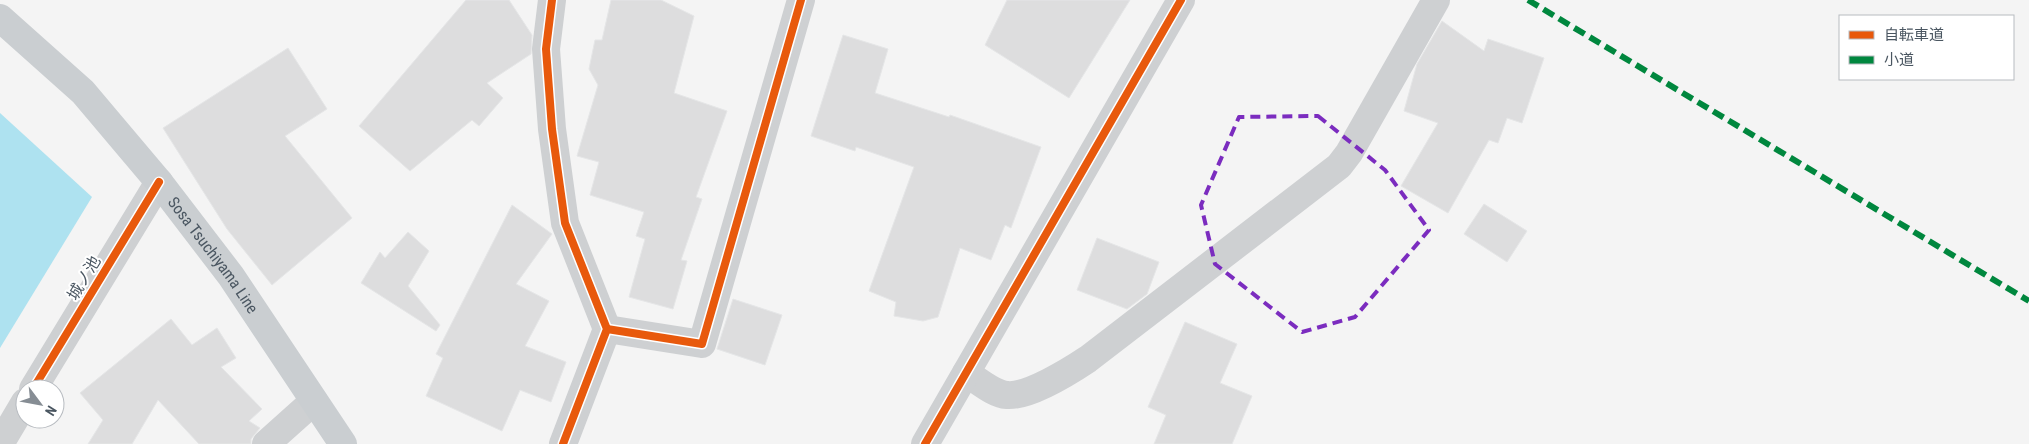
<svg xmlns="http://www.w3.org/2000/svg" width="2029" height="444" font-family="'Roboto Condensed','Noto Sans JP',sans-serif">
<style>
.water{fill:#aee2f0}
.building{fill:#ddddde;stroke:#e5e6e7}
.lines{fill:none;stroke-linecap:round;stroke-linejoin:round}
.minor{stroke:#ced0d2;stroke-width:28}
.major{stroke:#caced1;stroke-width:28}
.quiet{stroke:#00873e;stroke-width:6;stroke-dasharray:12 6;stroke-linecap:butt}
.cycleway-casing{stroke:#fff;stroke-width:11}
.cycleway{stroke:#e8590c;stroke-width:8}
.marked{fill:none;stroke:#7b2cbf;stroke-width:4;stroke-dasharray:10 6;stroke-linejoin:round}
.labels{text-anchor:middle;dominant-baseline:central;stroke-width:4;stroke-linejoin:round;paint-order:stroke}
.street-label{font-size:16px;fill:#4a5661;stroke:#fff}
</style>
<rect width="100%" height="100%" fill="#f4f4f4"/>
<polygon class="water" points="0,113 92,197 0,348"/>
<g class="building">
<polygon points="466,0 509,0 532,35 531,54 487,83 503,98 479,126 472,120 410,171 359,126"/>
<polygon points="611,0 661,0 694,16 674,93 727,111 696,197 702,199 681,260 687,261 673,309 629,297 645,239 636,236 644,212 590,195 599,162 577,156 598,85 589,69 595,40 602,40"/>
<polygon points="1007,0 1130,0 1069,98 985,45"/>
<polygon points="1442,21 1484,51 1488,39 1544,58 1522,123 1507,118 1498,143 1489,140 1448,213 1401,186 1438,123 1404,111 1417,64"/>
<polygon points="843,35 888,49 875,93 949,117 950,115 1041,147 1011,228 1005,225 991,260 960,248 938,317 923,321 894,316 896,302 869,291 914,167 856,147 855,151 811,136"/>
<polygon points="288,48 327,109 285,136 352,218 272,285 227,229 163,128"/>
<polygon points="1484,204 1527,231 1507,262 1464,234"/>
<polygon points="512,205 552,234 516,284 549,301 525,346 566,362 551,402 520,390 502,431 426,396 443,358 436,354"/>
<polygon points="408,232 429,251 408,286 440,325 436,331 361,283 380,252 385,258"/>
<polygon points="1097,238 1159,262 1147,294 1127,309 1077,290"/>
<polygon points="733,299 782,315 765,365 717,349"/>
<polygon points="171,319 192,345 217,328 236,358 221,367 262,409 249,421 260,428 251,439 251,444 199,444 158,400 132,444 88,444 103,420 80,393"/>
<polygon points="1185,322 1237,344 1220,383 1252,396 1232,444 1154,444 1166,415 1148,407"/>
</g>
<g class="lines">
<g class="minor">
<polyline points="552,0 546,49 552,129 565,223 607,329 563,444"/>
<polyline points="607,329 702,344 801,0"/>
<path d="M 966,373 C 978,380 993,394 1007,395 C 1028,397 1070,371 1088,359 L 1339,166 L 1349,153 L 1436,0"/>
<polyline points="33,389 159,182"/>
<polyline points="0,444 25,402"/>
<polyline points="266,444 314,401"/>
<polyline points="925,444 1181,0"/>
</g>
<path class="major" id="s1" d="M 0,18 L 83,92 L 159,182 L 231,276 L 343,444"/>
<polyline class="quiet" points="1528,0 2029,301"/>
<g class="cycleway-casing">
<g id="cycleway">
<polyline points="552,0 546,49 552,129 565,223 607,329 563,444"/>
<polyline points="607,329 702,344 801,0"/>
<polyline points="33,389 159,182"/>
<polyline points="925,444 1181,0"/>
</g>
</g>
<use href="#cycleway" class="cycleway"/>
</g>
<path class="marked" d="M 1318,116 L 1385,170 L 1429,230 L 1355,317 L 1302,332 L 1215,264 L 1201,205 L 1239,117 Z"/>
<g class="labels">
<g class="street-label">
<text stroke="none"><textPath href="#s1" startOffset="320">Sosa Tsuchiyama Line</textPath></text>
<text transform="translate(84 278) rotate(-59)">城ノ池</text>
</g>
</g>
<rect x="1839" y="15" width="175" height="65" fill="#ffffff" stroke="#b7bbc0"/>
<rect x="1849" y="31" width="25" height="8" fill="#e8590c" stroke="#b7bbc0"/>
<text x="1884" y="40" font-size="15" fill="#4a5661">自転車道</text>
<rect x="1849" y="56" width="25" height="8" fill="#00873e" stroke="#b7bbc0"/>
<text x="1884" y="65" font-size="15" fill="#4a5661">小道</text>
<g transform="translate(40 404) rotate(122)"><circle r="24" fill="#ffffff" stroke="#b7bbc0"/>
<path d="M0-4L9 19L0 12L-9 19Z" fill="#868d94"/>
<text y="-8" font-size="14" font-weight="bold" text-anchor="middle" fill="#4a5661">N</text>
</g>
</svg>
